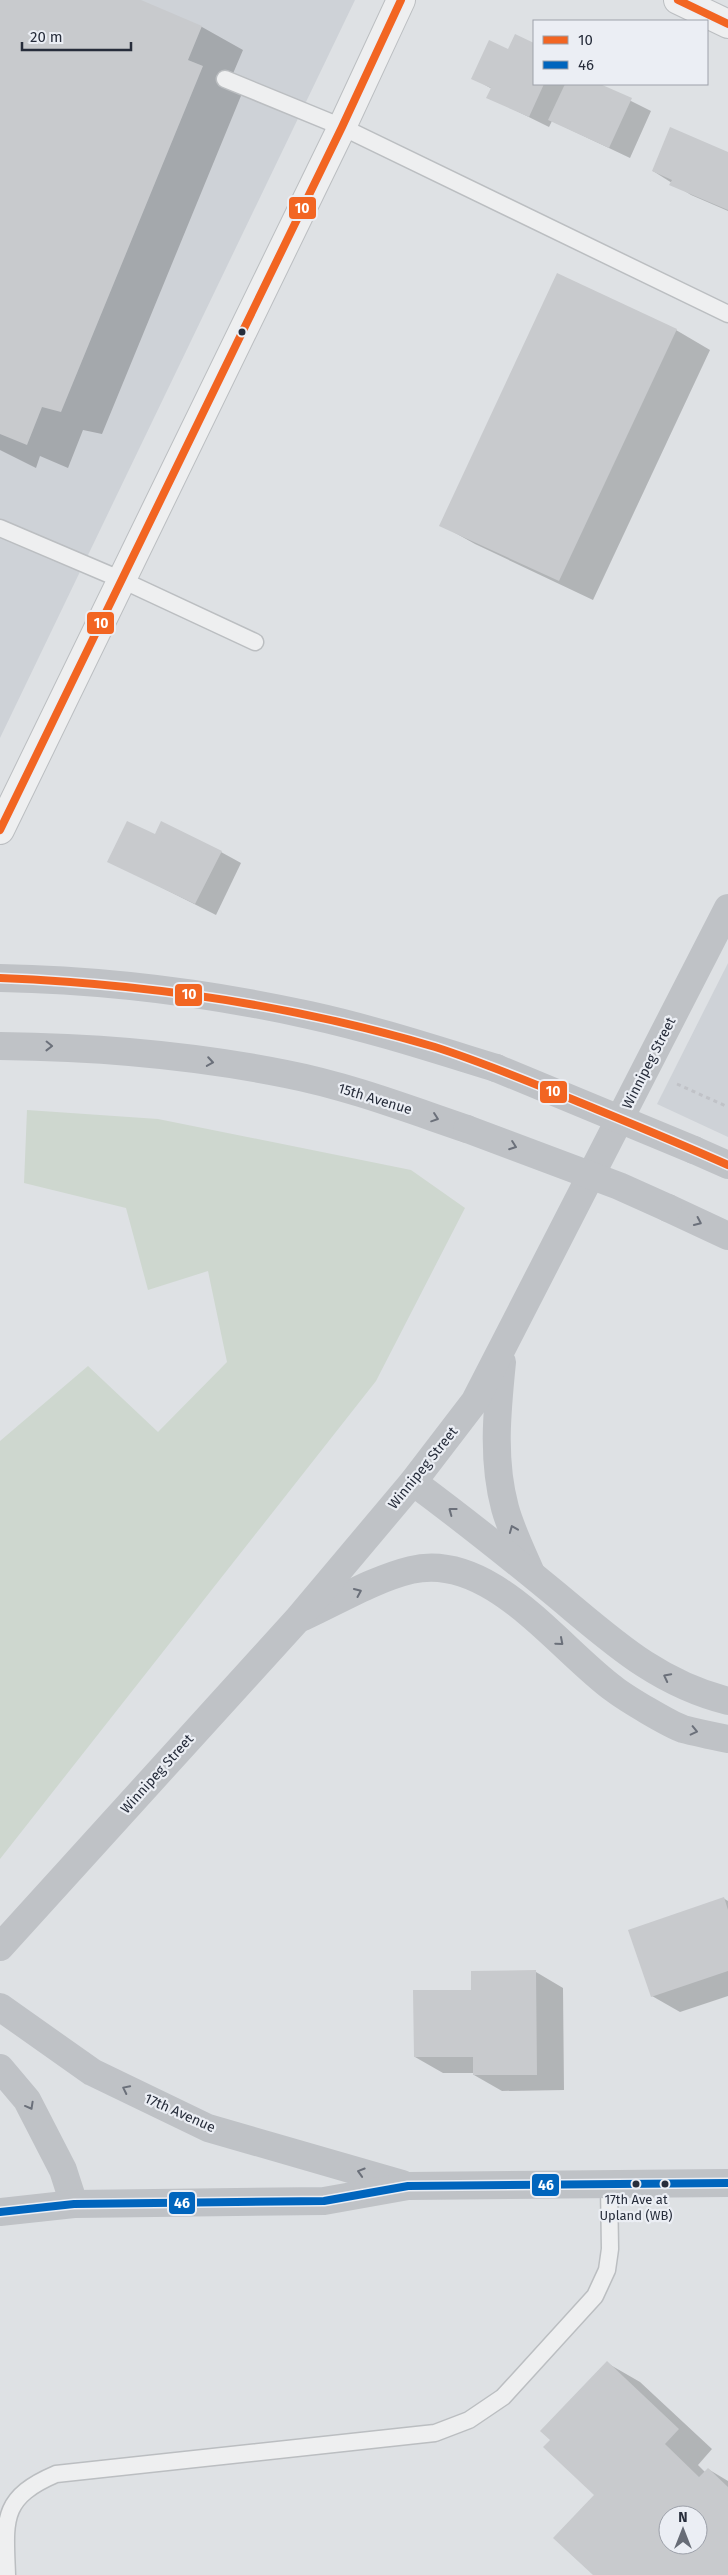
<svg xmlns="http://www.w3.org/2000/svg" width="728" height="2575" font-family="'Fira Sans',sans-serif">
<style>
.built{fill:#ced2d7}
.green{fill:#ced7cf}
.shadow{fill:#0003;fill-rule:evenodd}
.building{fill:#c8cacd;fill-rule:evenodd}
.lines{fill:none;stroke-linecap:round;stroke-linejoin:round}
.lane-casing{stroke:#bbbec1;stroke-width:19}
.street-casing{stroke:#bbbec1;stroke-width:30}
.path{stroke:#c0c2c7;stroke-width:3;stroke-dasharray:4 4;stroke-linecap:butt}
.lane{stroke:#eeeff0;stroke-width:16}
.street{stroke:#eeeff0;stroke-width:28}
.secondary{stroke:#bfc2c6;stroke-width:28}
.secondary-bridge{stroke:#bfc2c6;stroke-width:28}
.bus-1-casing{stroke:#ebeef4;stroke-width:11}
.bus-2-casing{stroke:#ebeef4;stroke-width:11}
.bus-1{stroke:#f26522;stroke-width:8}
.bus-2{stroke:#0065bd;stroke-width:8}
.oneway{stroke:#6b707a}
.bus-dot{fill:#272d3b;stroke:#ebeef4;stroke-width:2}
.labels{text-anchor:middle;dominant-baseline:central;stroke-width:4.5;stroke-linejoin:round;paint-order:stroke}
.bus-label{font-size:13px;fill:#272d3b;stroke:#ebeef4}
.street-label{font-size:14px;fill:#272d3b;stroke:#ebeef4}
.line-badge{stroke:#ebeef4;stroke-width:2}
.badge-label{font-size:14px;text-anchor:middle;font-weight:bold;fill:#fff}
</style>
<rect width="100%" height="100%" fill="#dee1e4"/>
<g class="built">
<polygon points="0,0 355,0 0,738"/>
<polygon points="728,963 728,1137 657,1104"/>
</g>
<polygon class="green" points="27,1110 158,1119 411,1170 465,1208 376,1381 0,1859 0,1441 88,1366 158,1432 227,1362 208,1271 148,1290 126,1208 24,1183"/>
<g class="shadow">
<polygon points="0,0 137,0 202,27 243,50 229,83 243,91 102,434 83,430 68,468 40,456 36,468 0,450"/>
<polygon points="515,36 534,45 534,84 597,84 651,111 630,158 552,121 549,127 488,97 492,89 473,78 509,51"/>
<polygon points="728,154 728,211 691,195 653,171"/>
<polygon points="676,330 710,350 593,600 475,544 441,525"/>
<polygon points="221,852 241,863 216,915 109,861"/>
<polygon points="723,1898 728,1901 728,1996 680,2012 652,1996"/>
<polygon points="536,1972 563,1988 564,2090 502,2091 474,2075 474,2073 443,2073 415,2057 473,1991"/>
<path d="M 607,2363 L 640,2382 L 712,2449 L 698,2465 L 705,2472 L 708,2469 L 728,2481 L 728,2575 L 595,2575 L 596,2495 ZM 668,2515 L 698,2515 L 698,2545 L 668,2545 Z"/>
</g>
<g class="building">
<polygon points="0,0 141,0 202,26 188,60 203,66 61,412 42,407 27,445 0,434"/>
<polygon points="515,34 534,43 534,84 544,84 529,117 486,98 491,88 471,79 489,40 508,49"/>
<polygon points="565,84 600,84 632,98 609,148 548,120"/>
<polygon points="670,127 728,152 728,210 669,185 672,180 652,171"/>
<polygon points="557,273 677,329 559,581 439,526"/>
<polygon points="127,821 155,834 161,821 222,851 195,904 107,862"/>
<polygon points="724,1897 728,1910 728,1971 651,1997 628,1930"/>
<polygon points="536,1970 537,2075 473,2075 473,2057 414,2057 413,1990 471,1990 471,1971"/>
<path d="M 607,2361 L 679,2429 L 665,2444 L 699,2477 L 708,2468 L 728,2487 L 728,2575 L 593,2575 L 553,2538 L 594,2495 L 543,2447 L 550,2440 L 540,2431 ZM 668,2515 L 698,2515 L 698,2545 L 668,2545 Z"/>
</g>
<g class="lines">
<g class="lane-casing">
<g id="lane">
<polyline points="225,79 342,127 728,314"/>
<polyline points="0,528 122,580 255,642"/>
<path d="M 7,2575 C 5,2520 0,2498 56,2474 L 435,2433 L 469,2420 L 503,2397 L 595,2296 L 607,2270 L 610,2249 L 609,2184"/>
</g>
</g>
<g class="street-casing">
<g id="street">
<polyline points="678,0 728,24"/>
<polyline points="0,830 342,127 401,0"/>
</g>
</g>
<polyline class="path" points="677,1084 728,1107"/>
<use href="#lane" class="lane"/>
<use href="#street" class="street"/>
<g class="secondary">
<path d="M 0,978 C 103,980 209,993 309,1015 C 373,1029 434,1049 496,1068"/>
<path d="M 0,1046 C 95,1047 192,1055 286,1074 C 348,1086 408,1109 467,1129"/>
<polyline points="694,1150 728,1165"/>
<polyline points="668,1208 728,1236"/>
<path d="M 502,1362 C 497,1411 492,1460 505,1508 C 511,1530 522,1552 531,1573"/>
<path d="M 413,1482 C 459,1516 503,1551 547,1587 C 606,1635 652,1682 728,1701"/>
<path d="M 303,1617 C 338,1601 374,1579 411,1570 C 490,1551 558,1648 614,1689 C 627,1699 669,1724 683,1729 C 698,1733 713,1736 728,1739"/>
<polyline points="0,1947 297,1620 413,1482 475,1401 728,908"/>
<polyline points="0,2007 92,2072 208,2128 402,2184"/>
<polyline points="0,2068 27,2100 63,2170 74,2204"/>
<polyline points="0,2212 74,2204 324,2201 408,2186 728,2183"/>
</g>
<g class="secondary-bridge">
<polyline points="496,1068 694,1150"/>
<polyline points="467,1129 619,1186 668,1208"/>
</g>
<g class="bus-1-casing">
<g id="bus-1">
<polyline points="678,0 728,24"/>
<polyline points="0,830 342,127 401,0"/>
<path d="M 0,978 C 148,984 293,1005 435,1047 C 482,1062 528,1081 574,1100 C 625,1121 677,1142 728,1165"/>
</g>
</g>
<g class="bus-2-casing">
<polyline id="bus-2" points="0,2212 74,2204 324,2201 408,2186 728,2183"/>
</g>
<use href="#bus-1" class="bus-1"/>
<use href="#bus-2" class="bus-2"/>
</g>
<defs><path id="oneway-chevron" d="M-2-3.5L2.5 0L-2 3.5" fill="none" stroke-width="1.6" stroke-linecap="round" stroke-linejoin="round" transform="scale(1.25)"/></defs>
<g class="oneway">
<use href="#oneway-chevron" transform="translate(49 1046) rotate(1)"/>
<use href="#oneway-chevron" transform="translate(210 1062) rotate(9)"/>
<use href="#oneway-chevron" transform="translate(435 1118) rotate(19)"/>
<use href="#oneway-chevron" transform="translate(513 1146) rotate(20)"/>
<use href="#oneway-chevron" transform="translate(698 1222) rotate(25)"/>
<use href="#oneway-chevron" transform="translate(452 1511) rotate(-143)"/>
<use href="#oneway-chevron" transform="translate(513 1529) rotate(-112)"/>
<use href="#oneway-chevron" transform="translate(358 1592) rotate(-24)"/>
<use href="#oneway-chevron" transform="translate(560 1642) rotate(41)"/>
<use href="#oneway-chevron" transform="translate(667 1677) rotate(-153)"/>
<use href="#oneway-chevron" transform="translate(694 1731) rotate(13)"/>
<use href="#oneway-chevron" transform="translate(126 2089) rotate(-154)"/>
<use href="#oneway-chevron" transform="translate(30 2106) rotate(61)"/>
<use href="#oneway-chevron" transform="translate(361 2172) rotate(-163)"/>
</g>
<g class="bus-dot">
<circle cx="242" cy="332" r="4.5"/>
<circle cx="636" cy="2184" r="4.5"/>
<circle cx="665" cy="2184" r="4.5"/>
</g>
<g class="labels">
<g class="bus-label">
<text x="636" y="2199">17th Ave at<tspan x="636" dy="16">Upland (WB)</tspan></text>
</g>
<g class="street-label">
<text transform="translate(649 1063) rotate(-63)">Winnipeg Street</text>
<text transform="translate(375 1099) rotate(17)">15th Avenue</text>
<text transform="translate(423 1468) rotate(-51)">Winnipeg Street</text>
<text transform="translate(157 1774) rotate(-48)">Winnipeg Street</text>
<text transform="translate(180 2113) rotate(24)">17th Avenue</text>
</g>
</g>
<g class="line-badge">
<rect x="288" y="196" width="29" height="24" rx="5" fill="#f26522"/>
<rect x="86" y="611" width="29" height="24" rx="5" fill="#f26522"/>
<rect x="174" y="983" width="29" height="24" rx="5" fill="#f26522"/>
<rect x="539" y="1080" width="29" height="24" rx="5" fill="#f26522"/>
<rect x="531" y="2173" width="29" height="24" rx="5" fill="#0065bd"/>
<rect x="168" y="2191" width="28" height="24" rx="5" fill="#0065bd"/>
</g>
<g class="badge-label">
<text x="302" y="213">10</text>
<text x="101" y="628">10</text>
<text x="189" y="999">10</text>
<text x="553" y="1096">10</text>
<text x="546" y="2190">46</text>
<text x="182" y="2208">46</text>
</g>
<rect x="533" y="20" width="175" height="65" fill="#ebeef4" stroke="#9da1aa"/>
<rect x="543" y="36" width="25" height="8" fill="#f26522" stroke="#9da1aa"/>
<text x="578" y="45" font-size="15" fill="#272d3b">10</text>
<rect x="543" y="61" width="25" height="8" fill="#0065bd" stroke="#9da1aa"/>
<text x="578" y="70" font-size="15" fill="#272d3b">46</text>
<g transform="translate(683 2530)"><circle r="24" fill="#ebeef4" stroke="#9da1aa"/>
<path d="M0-4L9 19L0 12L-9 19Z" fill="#676c76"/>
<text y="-8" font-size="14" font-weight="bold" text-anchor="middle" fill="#272d3b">N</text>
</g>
<path d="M22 42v8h109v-8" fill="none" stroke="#272d3b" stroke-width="2.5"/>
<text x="30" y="42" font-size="15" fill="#272d3b" stroke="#ebeef4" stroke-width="4" paint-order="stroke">20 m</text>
</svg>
